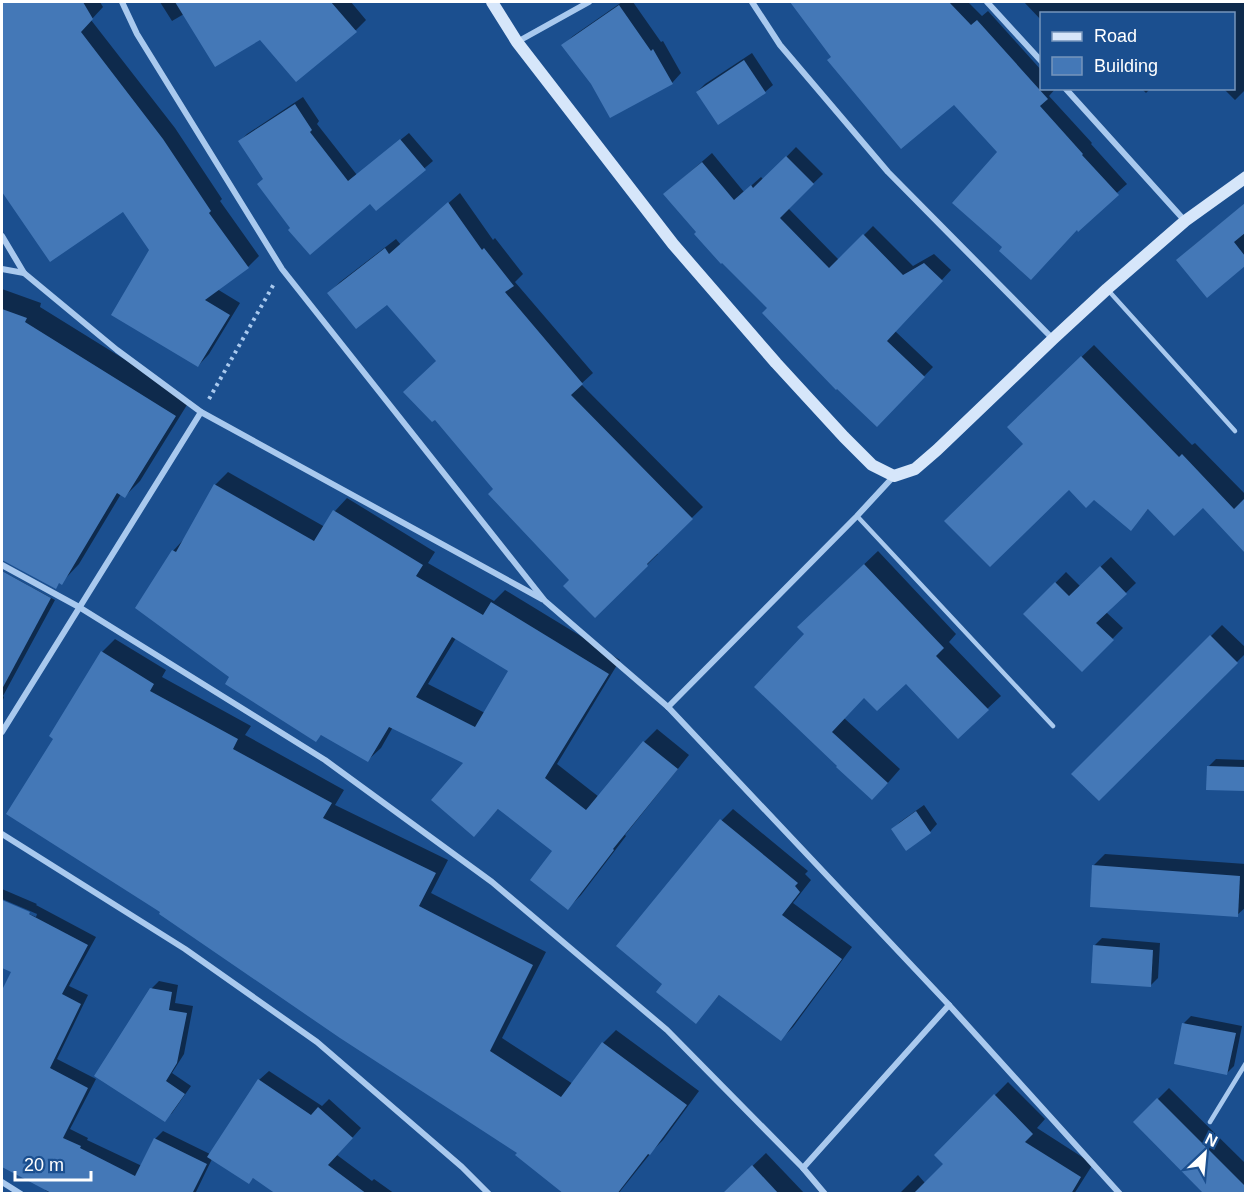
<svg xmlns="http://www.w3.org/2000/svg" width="1247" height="1195" font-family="Helvetica,sans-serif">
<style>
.shadow{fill:#0007;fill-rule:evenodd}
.building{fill:#4478b7;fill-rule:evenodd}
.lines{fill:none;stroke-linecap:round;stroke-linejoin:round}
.path{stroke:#a9c9ee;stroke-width:4;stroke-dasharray:3 4.5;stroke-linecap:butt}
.lane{stroke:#a9c9ee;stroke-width:4.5}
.street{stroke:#a9c9ee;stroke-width:6}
.secondary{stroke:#d6e6fa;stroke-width:12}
</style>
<rect width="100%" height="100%" fill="#1b4f8f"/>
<g class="shadow">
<polygon points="2,2 100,2 103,7 91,20 175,128 222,199 220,201 259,256 248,267 217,289 240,303 209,354 198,366 151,250 124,210 51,260 2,189 2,183 4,180 2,175"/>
<polygon points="160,2 351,2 366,20 356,30 260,38 184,14 172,21"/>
<polygon points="622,2 633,2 661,42 663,41 681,73 672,83 592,83 563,45 573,36"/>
<polygon points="792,2 968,2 982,16 988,11 1042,71 1042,88 1056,88 1049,96 1092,143 1091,144 1127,184 1077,228 1005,247 999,152 954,103 832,57"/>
<polygon points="1024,2 1246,2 1246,89 1235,100 1223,88 1234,88 1234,14 1042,14 1042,21"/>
<polygon points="752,53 773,85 765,92 697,92 705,84"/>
<polygon points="1141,88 1151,88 1146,93"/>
<polygon points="303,97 319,121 317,124 357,175 409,133 433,161 376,209 370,202 292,228 265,179 240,141 247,134"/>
<polygon points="796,147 823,174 788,208 839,260 873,226 913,266 934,254 951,270 895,331 933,367 877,425 698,232 675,185 712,153 744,192 761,177 764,180"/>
<polygon points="460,193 493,240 495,238 523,274 515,282 593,373 581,384 703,507 656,553 658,554 595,616 571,580 495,489 438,360 387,303 329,293 340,282 396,239 401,245"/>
<polygon points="1246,203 1246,264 1207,295 1178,260 1192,247"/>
<polygon points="2,289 41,303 40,307 190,400 140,481 125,496 121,494 79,564 64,580 57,580 2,547"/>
<polygon points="1094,345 1192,445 1195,443 1246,495 1246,551 1203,506 1149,508 1131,529 1025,444 1021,415"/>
<path d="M 228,472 L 325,527 L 335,511 L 347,498 L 435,552 L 428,563 L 494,601 L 505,590 L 620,660 L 557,764 L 599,797 L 644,742 L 657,729 L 689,755 L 625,835 L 626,836 L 581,895 L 568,908 L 554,851 L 499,808 L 474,835 L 465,763 L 393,727 L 381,748 L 368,760 L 322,734 L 316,740 L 231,677 L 173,551 L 184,539 L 215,485 ZM 456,638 L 510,671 L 485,713 L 428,684 Z"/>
<polygon points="878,551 956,634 949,642 1001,696 987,709 906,682 865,696 844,718 900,769 886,785 838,767 806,634 812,614"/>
<polygon points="1111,557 1136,583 1106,612 1123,628 1082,670 1025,614 1066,572 1080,586"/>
<polygon points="2,571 55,600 3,696 4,697 2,703"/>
<polygon points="1222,625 1246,648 1246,653 1099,799 1073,774"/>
<polygon points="115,639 166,670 162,677 251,726 245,735 344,790 335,805 448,860 431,893 546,952 502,1038 573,1084 603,1043 616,1030 699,1091 663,1140 654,1149 618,1194 567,1194 519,1153 162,911 56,738 102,652"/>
<polygon points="1216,759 1246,760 1246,790 1208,789 1208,767"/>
<polygon points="924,805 937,824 930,832 893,829 900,822"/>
<polygon points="733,809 808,871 805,874 811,880 793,903 852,947 793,1027 781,1039 720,994 696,1022 664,984 722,820"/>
<polygon points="1105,854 1246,864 1246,907 1237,915 1093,866"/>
<polygon points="2,889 37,904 36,905 96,937 69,986 88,995 57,1059 96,1079 70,1129 88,1138 87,1140 142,1166 155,1139 163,1131 210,1154 259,1080 269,1071 322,1106 329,1099 361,1128 337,1155 372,1181 374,1179 395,1194 279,1194 254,1177 249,1182 212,1159 195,1194 52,1194 45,1190 46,1188 2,1165 2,1025 5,1018 2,1016 2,993 13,972 2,967 2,902 36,917 37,914 2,899"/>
<polygon points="1102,938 1160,943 1158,978 1150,986 1094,946"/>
<polygon points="159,981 178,985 175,1003 193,1006 184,1054 172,1073 191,1086 172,1113 164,1120 152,988"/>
<polygon points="1191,1016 1242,1026 1234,1066 1227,1073 1184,1023"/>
<polygon points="1008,1082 1045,1119 1037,1128 1093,1164 1074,1194 899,1194 918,1175 925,1183 945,1164 936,1155"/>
<polygon points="1169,1088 1246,1164 1246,1194 1206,1194 1135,1122"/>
<polygon points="766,1153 805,1194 723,1194"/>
</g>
<g class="building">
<polygon points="2,2 83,2 93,19 81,32 163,139 211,211 209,213 249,268 205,300 230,315 198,367 111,315 149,250 123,212 50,262 2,192"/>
<polygon points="175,2 331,2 357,32 296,82 260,40 215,67"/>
<polygon points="790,2 949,2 971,25 977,20 1048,99 1040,106 1083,154 1082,155 1119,195 1078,232 1077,230 1031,280 999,251 1002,247 952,203 997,152 954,105 901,149 827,60 831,57"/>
<polygon points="619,5 651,51 653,49 673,84 610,118 591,84 561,45"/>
<polygon points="744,60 766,93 718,125 696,92"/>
<polygon points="295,104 312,130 310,132 348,181 400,139 426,170 376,211 370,204 310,255 288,230 290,228 257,184 263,179 238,141"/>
<polygon points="786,156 814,184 780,218 829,268 863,234 903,275 924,263 943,281 887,341 925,377 877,427 837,389 836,390 762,313 767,308 722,263 721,264 694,234 696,232 663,194 702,162 734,200 751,185 753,188"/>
<polygon points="448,202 482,250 484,248 514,286 505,292 583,384 571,395 693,519 647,564 648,566 595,618 563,586 569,580 488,494 493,489 435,420 432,422 403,392 436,361 387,305 356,329 327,293 385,248 389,254"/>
<polygon points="1245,203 1245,233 1234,242 1245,256 1245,266 1207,298 1176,260"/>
<polygon points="2,309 27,318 25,322 176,416 125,498 117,493 62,585 59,583 56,589 2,560"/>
<polygon points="1081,356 1179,457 1182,454 1234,509 1245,498 1245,553 1203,508 1174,536 1148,509 1131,531 1094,500 1086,508 1069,490 990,567 944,521 1023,444 1007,427"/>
<path d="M 214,484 L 314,541 L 333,510 L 423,565 L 416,576 L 483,615 L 491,602 L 609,674 L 545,778 L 586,810 L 643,741 L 678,769 L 613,849 L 614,850 L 568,910 L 530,880 L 552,851 L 498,809 L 474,837 L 431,800 L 463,763 L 389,727 L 368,762 L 321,735 L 316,742 L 225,684 L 229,677 L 135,608 L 172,550 L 176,552 ZM 452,637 L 508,671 L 475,727 L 416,697 Z"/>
<polygon points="864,564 944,648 936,656 989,710 958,739 906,684 877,711 864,698 832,732 888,783 872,800 836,767 837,766 754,687 804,634 797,627"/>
<polygon points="1100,566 1127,594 1096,623 1114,640 1082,672 1023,614 1055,582 1069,596"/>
<polygon points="2,571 51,598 2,689"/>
<polygon points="1210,635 1238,663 1099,801 1071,774"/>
<polygon points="101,651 154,684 150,691 238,739 233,749 332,803 323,818 436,873 419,906 533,965 490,1051 561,1097 602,1042 687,1105 650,1155 648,1154 617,1194 564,1194 515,1155 517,1153 340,1038 159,914 160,912 6,814 53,739 49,736"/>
<polygon points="1207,766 1245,767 1245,791 1206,790"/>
<polygon points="916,811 931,833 906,851 891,829"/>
<polygon points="720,819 798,883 795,886 800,892 782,915 842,959 781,1041 719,995 696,1024 656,992 662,984 616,946"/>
<polygon points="1092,865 1240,876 1238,917 1090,907"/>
<polygon points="2,900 30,912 29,914 88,945 62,994 81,1004 50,1068 88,1088 63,1138 81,1146 80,1148 135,1176 154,1138 207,1164 192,1194 53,1194 2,1167 2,990 11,972 2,968"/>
<polygon points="1093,945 1153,950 1151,987 1091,983"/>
<polygon points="150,988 172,992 169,1010 187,1013 177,1063 166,1081 185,1094 165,1122 94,1076"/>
<polygon points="1182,1023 1236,1033 1227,1075 1174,1064"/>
<polygon points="258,1079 311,1115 318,1107 353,1138 328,1165 367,1194 276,1194 253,1178 249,1184 207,1157"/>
<polygon points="994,1094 1033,1134 1025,1142 1081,1177 1071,1194 913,1194 943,1164 934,1155"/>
<polygon points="1157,1098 1245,1186 1245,1194 1204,1194 1133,1122"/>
<polygon points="752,1165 779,1194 722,1194"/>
</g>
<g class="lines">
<polyline class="path" points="209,399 275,282"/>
<g class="lane">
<polyline points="1107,289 1235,431"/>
<polyline points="857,516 1053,726"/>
<polyline points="1210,1122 1246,1063"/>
</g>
<g class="street">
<polyline points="122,2 137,34 282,269 545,601 668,707 949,1005 1120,1194"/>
<polyline points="752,2 780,45 888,172 1053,339"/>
<polyline points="987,2 1042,62"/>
<polyline points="517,42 589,2"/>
<polyline points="1065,88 1185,221"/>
<polyline points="2,236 24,273 117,350 201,412 542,599"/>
<polyline points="2,269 24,273"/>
<polyline points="2,565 79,607 325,760 492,882 667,1030 803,1168 825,1194"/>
<polyline points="668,707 857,516 894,476"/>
<polyline points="2,732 201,412"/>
<polyline points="2,834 185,949 317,1042 462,1167 489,1194"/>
<polyline points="803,1168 949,1005"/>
<polyline points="2,1182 21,1194"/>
</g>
<polyline class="secondary" points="492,2 517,42 673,244 776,363 844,437 872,465 894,476 915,469 937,450 1053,339 1107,289 1185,221 1246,177"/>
</g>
<rect width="1247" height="1195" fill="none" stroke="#ffffff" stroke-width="6"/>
<rect x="1040" y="12" width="195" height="78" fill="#1b4f8f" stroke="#7695bc" stroke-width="1.5"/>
<rect x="1052" y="32" width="30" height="9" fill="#d6e6fa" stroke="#7695bc" stroke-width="1.5"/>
<text x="1094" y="42" font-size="18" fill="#ffffff">Road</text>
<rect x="1052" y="57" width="30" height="18" fill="#4478b7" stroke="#7695bc" stroke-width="1.5"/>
<text x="1094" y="72" font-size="18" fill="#ffffff">Building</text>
<g transform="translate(1205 1153) rotate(26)" stroke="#1b4f8f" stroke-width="4.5" paint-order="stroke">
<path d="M0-4.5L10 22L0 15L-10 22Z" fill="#ffffff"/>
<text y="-9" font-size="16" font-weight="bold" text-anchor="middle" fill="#ffffff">N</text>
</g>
<path d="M15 1171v9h76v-9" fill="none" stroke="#ffffff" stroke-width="3"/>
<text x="24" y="1171" font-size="18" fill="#ffffff" stroke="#1b4f8f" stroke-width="4.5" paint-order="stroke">20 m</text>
</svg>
